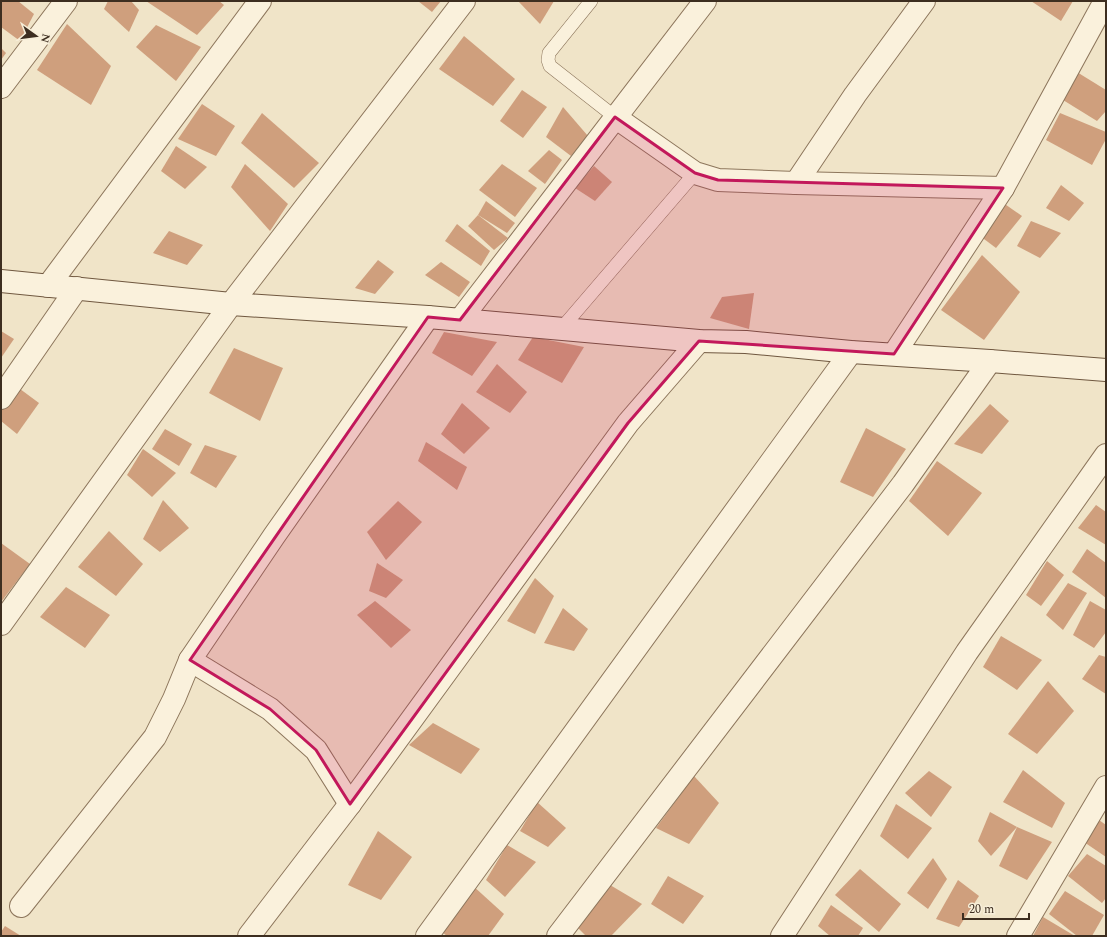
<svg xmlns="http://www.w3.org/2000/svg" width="1107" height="937" font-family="Spectral,serif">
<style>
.building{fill:#cf9f7d}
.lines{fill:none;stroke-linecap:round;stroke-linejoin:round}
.lane-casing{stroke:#8d765c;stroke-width:14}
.street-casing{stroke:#8d765c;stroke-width:24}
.secondary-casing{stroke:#6f573f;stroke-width:24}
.lane{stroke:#faf1dc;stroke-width:13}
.street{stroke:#faf1dc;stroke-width:22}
.secondary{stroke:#faf1dc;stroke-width:22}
.marked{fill:#c2185b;fill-opacity:0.2;stroke:#c2185b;stroke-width:3;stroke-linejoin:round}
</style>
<rect width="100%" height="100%" fill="#f0e4c8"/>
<g class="building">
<polygon points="1,1 18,1 34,14 20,41 1,27"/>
<polygon points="108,1 131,1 139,10 129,32 104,9"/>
<polygon points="146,1 219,1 224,5 197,35"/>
<polygon points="418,1 441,1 432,12"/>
<polygon points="518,1 554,1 540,24"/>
<polygon points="1031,1 1073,1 1061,21"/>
<polygon points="67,24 111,66 91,105 37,70"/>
<polygon points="156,25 201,47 176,81 136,47"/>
<polygon points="464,36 515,79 493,106 439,69"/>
<polygon points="1,48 6,53 1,60"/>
<polygon points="1072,69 1106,90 1106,111 1097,121 1063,100"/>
<polygon points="522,90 547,107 523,138 500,121"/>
<polygon points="202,104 235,126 216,156 178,139"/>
<polygon points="563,107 588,136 571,156 546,137"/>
<polygon points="262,113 319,163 294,188 241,143"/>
<polygon points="1060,113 1106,132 1106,139 1092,165 1046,140"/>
<polygon points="176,146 207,167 185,189 161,171"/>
<polygon points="549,150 562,160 545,184 528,171"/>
<polygon points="245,164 288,204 270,231 231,187"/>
<polygon points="502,164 537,188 515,217 479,190"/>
<polygon points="594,166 612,182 595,201 575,188"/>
<polygon points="1061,185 1084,203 1069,221 1046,208"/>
<polygon points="999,200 1022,216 996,248 980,236"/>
<polygon points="486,201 515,223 507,233 478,215"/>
<polygon points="478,215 508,238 494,250 468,226"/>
<polygon points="1031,221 1061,233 1040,258 1017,246"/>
<polygon points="457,224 490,251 481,266 445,241"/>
<polygon points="169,231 203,245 187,265 153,253"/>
<polygon points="982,255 1020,292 984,340 941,310"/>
<polygon points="378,260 394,272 375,294 355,288"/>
<polygon points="441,262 470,282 459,297 425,275"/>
<polygon points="754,293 749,329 710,318 722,297"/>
<polygon points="1,331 14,339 1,358"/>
<polygon points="444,332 497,342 472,376 432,353"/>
<polygon points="533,337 584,347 562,383 518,360"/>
<polygon points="234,348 283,368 260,421 209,393"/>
<polygon points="497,364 527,392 510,413 476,392"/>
<polygon points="16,386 39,403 17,434 1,421 1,406"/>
<polygon points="462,403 490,428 464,454 441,434"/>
<polygon points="990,404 1009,421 982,454 954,444"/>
<polygon points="866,428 906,449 873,497 840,482"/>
<polygon points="165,429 192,444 179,466 152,449"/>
<polygon points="426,442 467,467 457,490 418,461"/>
<polygon points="205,445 237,456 216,488 190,473"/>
<polygon points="143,449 176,473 152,497 127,475"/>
<polygon points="937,461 982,493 948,536 909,501"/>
<polygon points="163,500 189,528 160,552 143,539"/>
<polygon points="398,501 422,522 386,560 367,532"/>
<polygon points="1096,505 1106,512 1106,545 1078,528"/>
<polygon points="109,531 143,564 116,596 78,567"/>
<polygon points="1,543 30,564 1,602"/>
<polygon points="1087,549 1106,563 1106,598 1072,572"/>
<polygon points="1047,561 1064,575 1041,606 1026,595"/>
<polygon points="377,563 403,580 386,598 369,591"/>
<polygon points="535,578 554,596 535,634 507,621"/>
<polygon points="1068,583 1087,593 1063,630 1046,615"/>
<polygon points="66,587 110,615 85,648 40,617"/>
<polygon points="375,601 411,630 391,648 357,615"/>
<polygon points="1090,601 1106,610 1106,632 1094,648 1073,635"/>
<polygon points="563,608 588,629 574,651 544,643"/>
<polygon points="1001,636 1042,660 1017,690 983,667"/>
<polygon points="1099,655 1106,657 1106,694 1082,679"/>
<polygon points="1048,681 1074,711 1037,754 1008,734"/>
<polygon points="433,723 480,749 461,774 409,745"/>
<polygon points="1023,770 1065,803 1052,828 1003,802"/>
<polygon points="929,771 952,787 931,817 905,793"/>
<polygon points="694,776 719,803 689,844 656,828"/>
<polygon points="537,802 566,828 548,847 520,831"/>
<polygon points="896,804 932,828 908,859 880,836"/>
<polygon points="990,812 1017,827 991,856 978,841"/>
<polygon points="1099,820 1106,825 1106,857 1081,840"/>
<polygon points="1017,827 1052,842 1027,880 999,866"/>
<polygon points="378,831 412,857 381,900 348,885"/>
<polygon points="507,845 536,862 505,897 486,880"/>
<polygon points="1087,854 1106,866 1106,898 1102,903 1068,876"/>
<polygon points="933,858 947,879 928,909 907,893"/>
<polygon points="860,869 901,904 879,932 835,895"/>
<polygon points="668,876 704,896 683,924 651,904"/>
<polygon points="958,880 979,896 959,927 936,919"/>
<polygon points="605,882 642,904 611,936 586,936 573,923"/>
<polygon points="472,885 504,914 488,936 447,936 442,932"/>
<polygon points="1065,891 1104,915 1092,936 1077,936 1049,914"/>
<polygon points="831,905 863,928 858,936 830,936 818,926"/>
<polygon points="1043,917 1075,936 1033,936"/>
<polygon points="5,926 21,936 1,936 1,932"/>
</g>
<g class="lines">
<g class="lane-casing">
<g id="lane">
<polyline points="591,1 549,53 548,60 550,66 615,117"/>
<polyline points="561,329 695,173"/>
</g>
</g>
<g class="street-casing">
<g id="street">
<polyline points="1,87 66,1"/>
<polyline points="615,117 695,173 718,180 796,183 1003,188"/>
<polyline points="796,183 855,95 924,1"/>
<polyline points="48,286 260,1"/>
<polyline points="460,320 705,1"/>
<polyline points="894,354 1003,188 1105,1"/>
<polyline points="1,398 77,288"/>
<polyline points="1,624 231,304 464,1"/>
<polyline points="190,660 270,709 316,750 350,804"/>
<polyline points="21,906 155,737 174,699 190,660 274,536 428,317"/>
<polyline points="249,936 350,804 628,423 699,341"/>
<polyline points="427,936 851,352"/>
<polyline points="558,936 903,484 990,361"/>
<polyline points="782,936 967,652 1106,455"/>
<polyline points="1018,936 1106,787"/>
</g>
</g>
<g class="secondary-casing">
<polyline id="secondary" points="1,281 231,304 428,317 699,341 746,342 851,352 990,361 1106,370"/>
</g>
<use href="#lane" class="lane"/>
<use href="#street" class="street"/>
<use href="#secondary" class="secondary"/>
</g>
<path class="marked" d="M 615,117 L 695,173 L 718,180 L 1003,188 L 894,354 L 699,341 L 628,423 L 350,804 L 316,750 L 270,709 L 190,660 L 428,317 L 460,320 Z"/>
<rect width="1107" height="937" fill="none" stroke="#3d2e20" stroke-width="4"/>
<g transform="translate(36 36) rotate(104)" stroke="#f7eed8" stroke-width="3" paint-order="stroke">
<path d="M0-3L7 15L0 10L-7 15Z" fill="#3d2e20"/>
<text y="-6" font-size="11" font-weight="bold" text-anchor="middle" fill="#3d2e20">N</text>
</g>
<path d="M963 913v6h66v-6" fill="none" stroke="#3d2e20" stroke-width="2"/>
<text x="969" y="913" font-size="12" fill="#3d2e20" stroke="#f7eed8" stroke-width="3" paint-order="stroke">20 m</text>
</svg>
